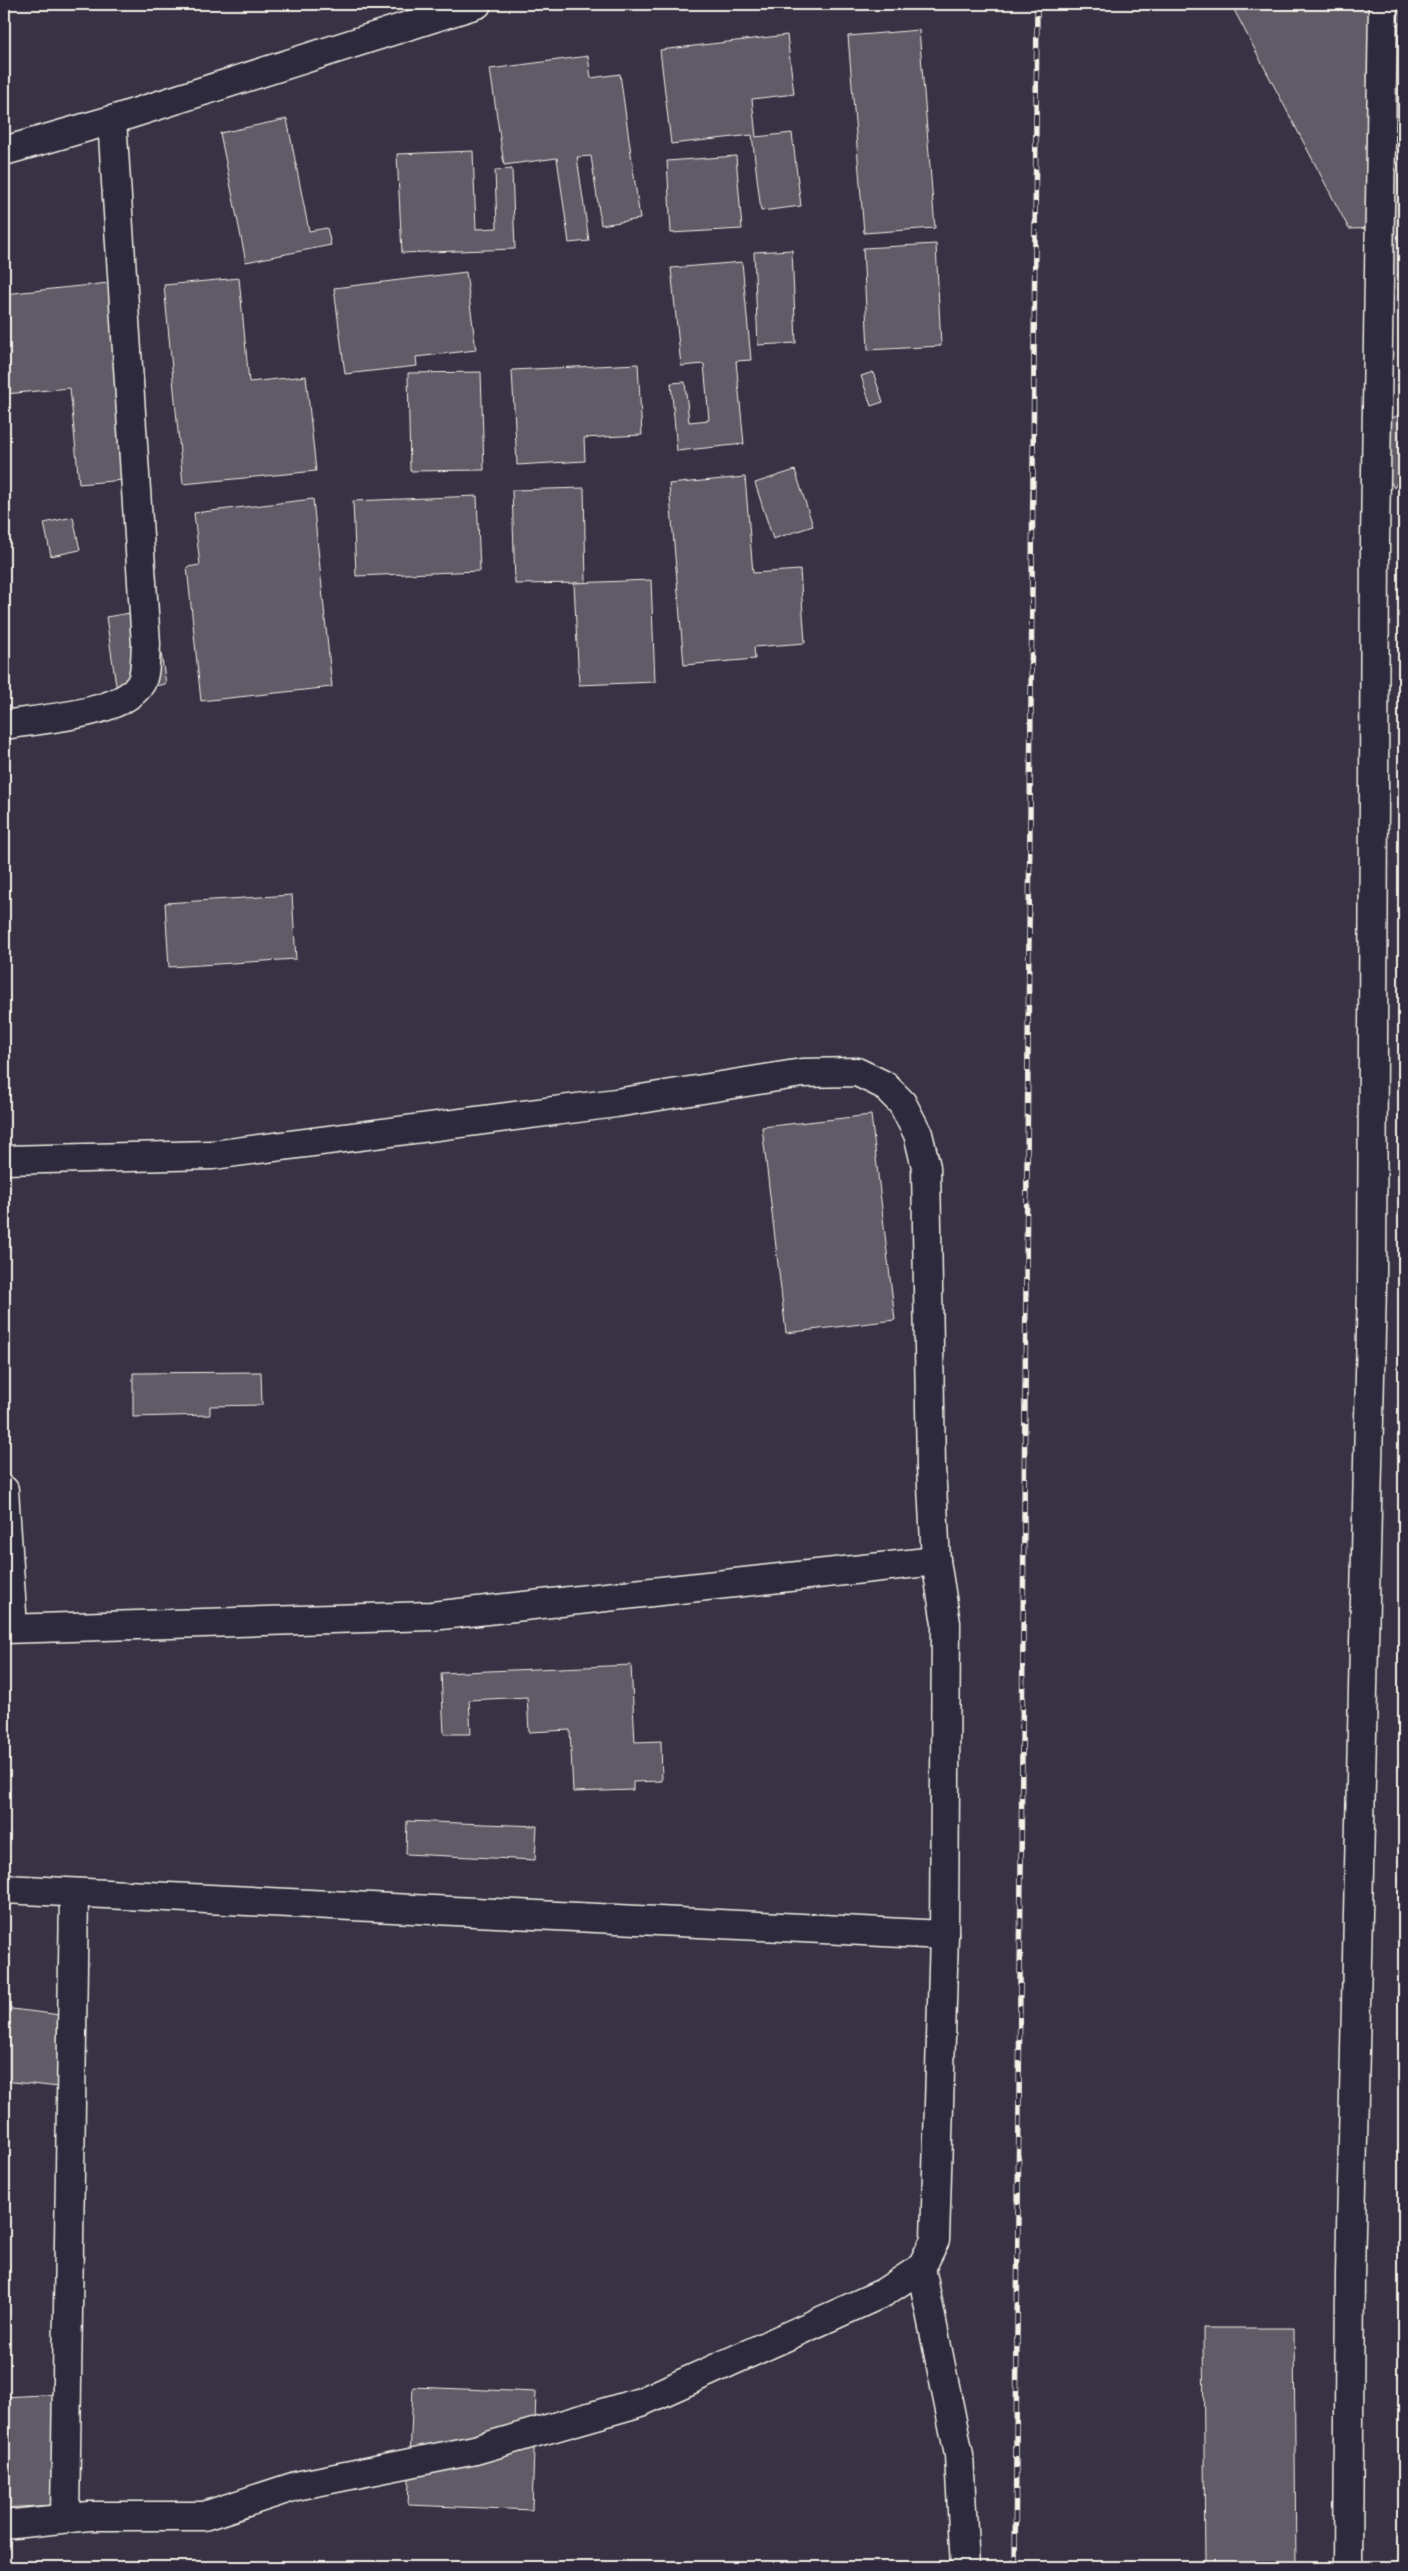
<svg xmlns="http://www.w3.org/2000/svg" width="1408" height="2571" font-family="Kalam,sans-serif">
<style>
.building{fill:#5f5c67;stroke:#f4f1e8}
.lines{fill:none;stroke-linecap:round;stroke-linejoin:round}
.minor-casing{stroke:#f4f1e8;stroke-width:31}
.major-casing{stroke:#f4f1e8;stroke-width:31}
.minor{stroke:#2f2a3d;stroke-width:28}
.major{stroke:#2f2a3d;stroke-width:28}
.rail-casing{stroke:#f4f1e8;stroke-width:5.5}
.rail{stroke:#2f2a3d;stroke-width:4;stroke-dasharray:11;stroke-linecap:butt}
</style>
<rect width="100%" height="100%" fill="#373244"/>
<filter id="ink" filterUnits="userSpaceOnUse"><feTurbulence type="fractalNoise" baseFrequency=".02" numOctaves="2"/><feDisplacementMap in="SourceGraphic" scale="10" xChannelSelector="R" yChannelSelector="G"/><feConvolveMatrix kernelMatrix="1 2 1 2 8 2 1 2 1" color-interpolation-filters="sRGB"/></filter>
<g filter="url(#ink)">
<g class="building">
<polygon points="1231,4 1404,4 1404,280 1383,267 1383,228 1349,229"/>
<polygon points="919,30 935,228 864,233 848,36"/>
<polygon points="787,35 794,94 752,99 756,137 792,133 801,206 761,211 752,135 671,144 660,50"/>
<polygon points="588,56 591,78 620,74 640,219 601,225 591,156 577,157 589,241 569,243 557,158 504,165 490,69"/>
<polygon points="287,119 309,231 327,228 331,245 246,262 220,133"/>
<polygon points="473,151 476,229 497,228 495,170 512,169 515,249 402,253 397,154"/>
<polygon points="736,156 742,229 671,233 667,161"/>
<polygon points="936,244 941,346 868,350 863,248"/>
<polygon points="792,250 796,343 758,345 754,252"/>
<polygon points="742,262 751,360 736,361 744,444 677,451 671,383 685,382 689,422 709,420 704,364 681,366 671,268"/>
<polygon points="466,272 476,350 416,357 417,366 345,374 334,288"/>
<polygon points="239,278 249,382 306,376 316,471 183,484 164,285"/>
<polygon points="128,281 146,478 79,484 70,388 5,394 4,294"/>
<polygon points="638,364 642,435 584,438 585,461 517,465 512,370"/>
<polygon points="481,372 484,470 410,471 408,373"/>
<polygon points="873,372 883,402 871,406 861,376"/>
<polygon points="1404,412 1404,472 1394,488 1365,433"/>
<polygon points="795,470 813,526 773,539 755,483"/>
<polygon points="745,477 753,573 800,570 805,643 754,647 755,659 684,665 669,484"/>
<polygon points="584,488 586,583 515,584 512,490"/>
<polygon points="477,496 480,571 356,576 353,501"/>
<polygon points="313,499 332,687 201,701 187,567 200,565 194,513"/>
<polygon points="73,517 80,550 51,556 44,523"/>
<polygon points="651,580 655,682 579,685 574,583"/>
<polygon points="154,609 166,684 117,692 106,617"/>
<polygon points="292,895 296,959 169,967 165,903"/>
<polygon points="871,1115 895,1320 786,1333 762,1127"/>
<polygon points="261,1372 262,1405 210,1406 210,1415 133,1417 133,1373"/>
<polygon points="631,1665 635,1742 661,1741 662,1781 633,1782 633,1790 573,1792 570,1730 529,1732 527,1697 469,1700 471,1734 444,1734 441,1673"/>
<polygon points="407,1821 537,1826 535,1860 406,1854"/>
<polygon points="4,2008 77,2017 68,2088 4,2081"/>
<polygon points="1203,2328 1294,2328 1296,2567 1205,2567"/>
<polygon points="413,2387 536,2392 532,2510 408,2505"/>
<polygon points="61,2394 68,2504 4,2508 4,2397"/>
<polygon points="122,2561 151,2563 150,2567 121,2567"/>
</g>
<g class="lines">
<g class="minor-casing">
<g id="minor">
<polyline points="4,151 112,120 477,4"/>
<path d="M 4,725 C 38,719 123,715 141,683 C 146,673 145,655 146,644 L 112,120"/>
<polyline points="4,1160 213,1155 616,1103 802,1073 857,1072 884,1085 902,1103 918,1134 926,1167 931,1467 936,1561 946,1623 944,1935 4,1889"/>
<polyline points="4,1490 13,1628"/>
<polyline points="4,1629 432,1616 936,1561"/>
<polyline points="921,2268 959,2455 965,2567"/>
<polyline points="65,2518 74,1894"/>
<polyline points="4,2525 89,2516 204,2516 296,2486 475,2450 641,2402 883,2293 921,2268 935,2240 944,1935"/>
</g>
</g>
<g class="major-casing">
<polyline id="major" points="1348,2567 1350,2274 1372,1284 1375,541 1383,4"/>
</g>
<use href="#minor" class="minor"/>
<use href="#major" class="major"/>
<g class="rail-casing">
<polyline id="rail" points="1015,2567 1037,4"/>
</g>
<use href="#rail" class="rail"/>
</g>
</g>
<rect width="1408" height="2571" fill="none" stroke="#2f2a3d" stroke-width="20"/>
<rect x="10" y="10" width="1388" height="2551" fill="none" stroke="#f4f1e8" stroke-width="2" filter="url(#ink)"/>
</svg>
